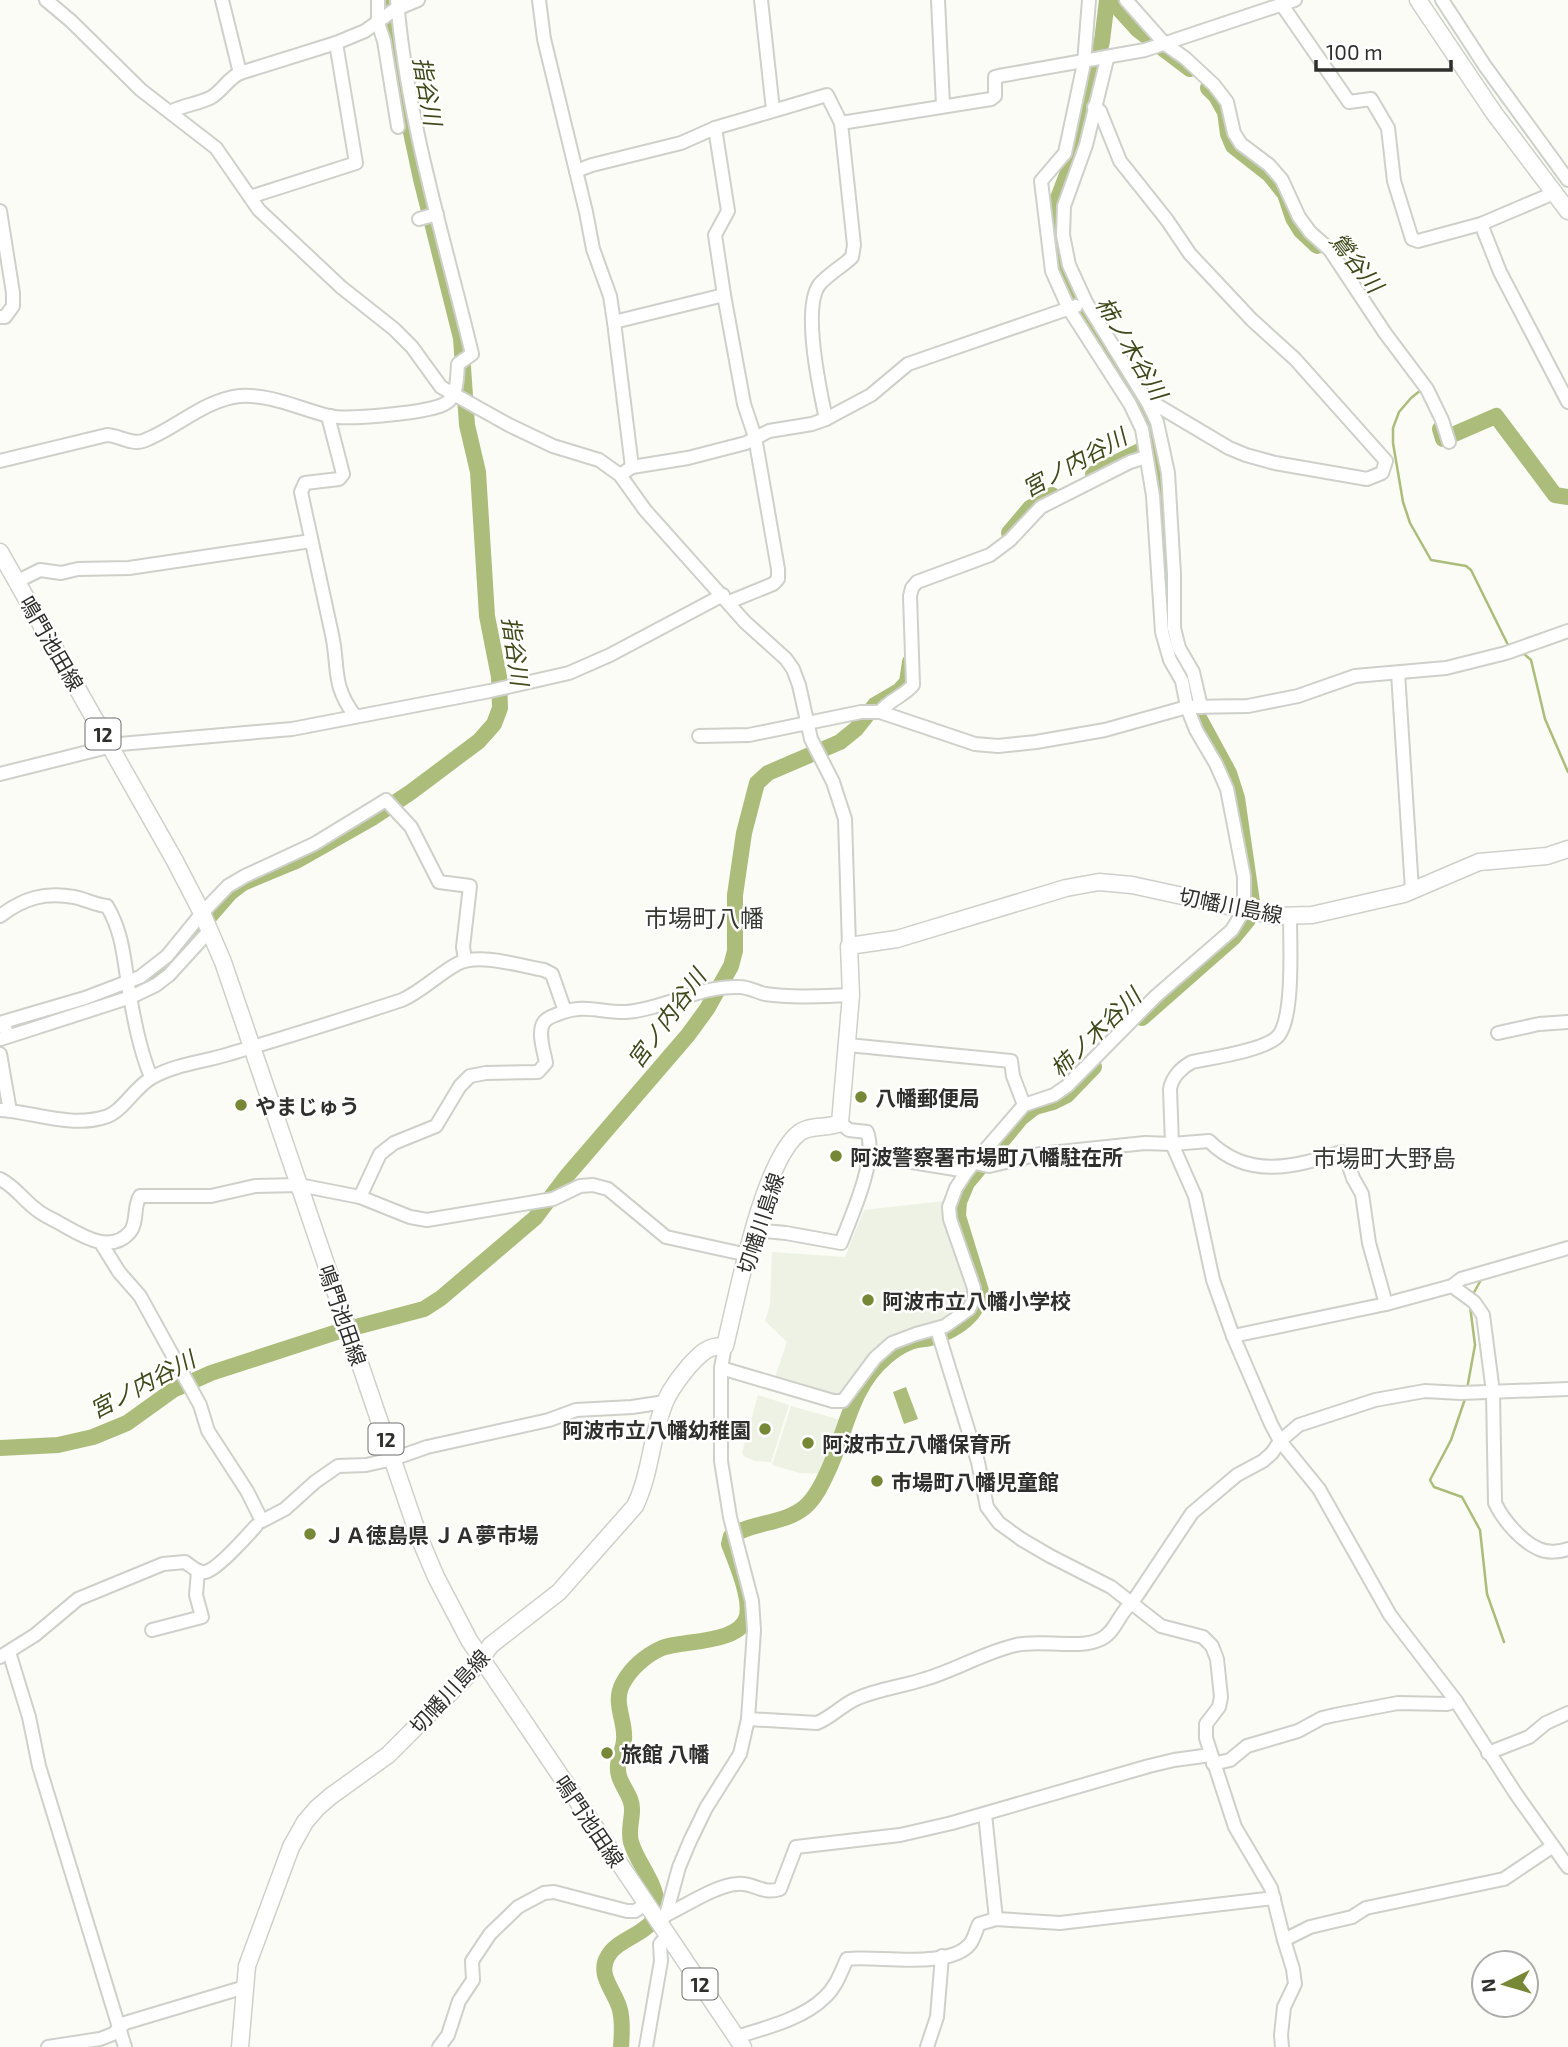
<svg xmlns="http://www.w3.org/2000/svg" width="1568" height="2047" font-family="'Exo 2','Noto Sans JP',sans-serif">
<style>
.built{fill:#eef2e4}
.water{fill:#acbc7b}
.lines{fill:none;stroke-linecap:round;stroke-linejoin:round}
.stream{stroke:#acbc7b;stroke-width:2.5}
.river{stroke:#acbc7b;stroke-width:16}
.minor-casing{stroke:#ced0ca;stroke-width:16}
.major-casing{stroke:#ced0ca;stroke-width:19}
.minor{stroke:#fff;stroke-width:12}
.major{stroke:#fff;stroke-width:16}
.poi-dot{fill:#768736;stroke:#fff;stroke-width:2.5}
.labels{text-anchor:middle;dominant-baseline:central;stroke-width:5;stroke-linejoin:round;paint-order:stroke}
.shield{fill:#fff;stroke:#6d6e6c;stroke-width:2}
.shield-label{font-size:19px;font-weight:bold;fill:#2f302d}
.street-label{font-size:21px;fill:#2f302d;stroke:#fff}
.poi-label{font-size:21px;font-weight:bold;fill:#2f302d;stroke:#fff;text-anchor:start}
.water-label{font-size:23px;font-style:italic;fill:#404a1a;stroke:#fff}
.quarter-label{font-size:24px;fill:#373933;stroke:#fff}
</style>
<rect width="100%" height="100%" fill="#fafcf5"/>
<g class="built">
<polygon points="944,1201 947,1220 966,1279 968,1296 960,1311 944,1322 883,1344 856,1372 846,1394 838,1398 774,1380 787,1342 765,1321 770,1305 772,1252 845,1257 864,1210"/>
<polygon points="758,1395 789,1405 771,1462 755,1461 744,1456 742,1453"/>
<polygon points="791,1406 844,1421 829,1474 800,1473 772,1465"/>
</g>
<polygon class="water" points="906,1387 918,1419 904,1424 893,1392"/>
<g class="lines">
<g class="stream">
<polyline points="1421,390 1411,398 1399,412 1393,428 1393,443 1403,502 1410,523 1431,560 1466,566 1471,570 1510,649"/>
<polyline points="1523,653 1531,660 1545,719 1568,772"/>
<polyline points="1472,1296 1482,1278"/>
<polyline points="1467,1389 1475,1345 1470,1306"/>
<polyline points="1466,1396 1451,1440 1430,1480 1434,1487 1462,1497 1480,1530 1487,1594 1504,1642"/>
</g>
<g class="river">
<polyline points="1107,0 1102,41 1087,102 1071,164 1058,198 1056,234 1064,271 1087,320 1123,375 1147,416 1160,476 1166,556 1167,630 1172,651 1188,676 1197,714 1229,773 1237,798 1252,902 1248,920 1234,937 1142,1018"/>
<polyline points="1116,0 1118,8 1137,29 1190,69"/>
<polyline points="1208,88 1216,96 1225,112 1228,134 1233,146 1270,175 1285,194 1293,218 1301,231 1317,246"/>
<polyline points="1440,429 1443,439 1496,416 1555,495 1568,497"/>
<polyline points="1093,474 1154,444"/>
<polyline points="1009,533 1030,508 1052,495"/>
<polyline points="0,1031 114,996 147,982 163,970 230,893 243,883 298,860 372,818 411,792 479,741 494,724 500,708 499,677 487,616 478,472 467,425 461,338 421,179 406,109 388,0"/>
<polyline points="0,1448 58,1445 93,1437 127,1423 173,1390 211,1373 337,1332 424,1309 441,1298 535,1218 566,1177 688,1035 707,1009 731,966 735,951 735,895 744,833 757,783 768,773 840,742 856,729 875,705 899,691 907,682 910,662"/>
<path d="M 621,2047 C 622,2035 623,2022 620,2010 C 616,1992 596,1975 608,1956 C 620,1935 658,1934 657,1905 C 656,1882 637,1863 631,1842 C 628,1830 632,1821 632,1810 C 633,1798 622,1787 619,1776 C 615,1762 623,1753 624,1740 C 626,1720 612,1703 623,1683 C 631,1668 646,1655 662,1648 C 683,1640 741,1644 747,1616 C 751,1597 736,1562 729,1544 L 731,1536 C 754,1521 783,1525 805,1507 C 816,1497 822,1484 828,1471 C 846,1432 851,1386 886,1357 C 892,1352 901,1346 908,1343 C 916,1339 926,1340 934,1337 C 956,1330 979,1315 981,1291 L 958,1216 L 959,1202 L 967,1183 L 1021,1118 L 1035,1107 L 1053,1102 L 1067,1095 L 1094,1067"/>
</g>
<g class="minor-casing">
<g id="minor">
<polyline points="46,0 71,21 141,90 216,148 259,210 341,287 394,329 412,347 441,387 509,425 553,446 599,460 620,475 645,510 745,622 786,659 793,669 799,685 811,739 833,782 845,819 849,946"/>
<polyline points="222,0 240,73"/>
<polyline points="378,0 378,23 384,41 398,127"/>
<polyline points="539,0 544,39 586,212 593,249 610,296 614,322 632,467"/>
<polyline points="761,0 773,110"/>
<polyline points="938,0 943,105"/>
<polyline points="1126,0 1165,44 1185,58 1214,85 1227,102 1234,133 1241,144 1269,165 1282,180 1299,217 1310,232 1330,250 1385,333 1427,389 1442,420 1449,442"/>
<polyline points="1442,0 1485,66 1568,180"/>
<polyline points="1282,5 1349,102 1371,99 1388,128 1394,181 1412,239 1418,241 1481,224 1554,193"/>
<polyline points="1107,59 1086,145 1064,206 1063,235 1069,265 1086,302 1148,403 1157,422 1168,473 1174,574 1174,628 1179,648 1193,672 1201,707"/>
<polyline points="1094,107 1100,111 1120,161 1167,220 1190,254 1252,320 1295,359 1386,461 1382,473 1367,479 1275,463 1246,455 1229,448 1155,404 1148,403"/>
<path d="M 172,111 C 184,105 197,104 210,98 C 221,93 228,78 240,73 L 336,43 L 365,31 L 394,10 L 418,0"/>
<polyline points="841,123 991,99 995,96 995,77 999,76 1145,50 1295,0"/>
<polyline points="715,128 728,211 715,235 724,295 744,404 755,437 778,569 778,579 773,584 729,602"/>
<path d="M 576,171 L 592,165 L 681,143 L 715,128 L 827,95 L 841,123 L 854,245 L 852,257 C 843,266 827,275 819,285 C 802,310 820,391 826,419"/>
<polyline points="250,197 356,163 336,43"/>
<polyline points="0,211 13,293 13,306 5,317 0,317"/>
<polyline points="419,219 437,214"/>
<polyline points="1481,224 1500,272 1568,402"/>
<polyline points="614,322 724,295"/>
<path d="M 331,416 L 329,420 L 343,474 L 339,479 L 305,483 L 301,492 C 311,538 321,584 331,630 C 340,666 330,683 355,716"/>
<path d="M 0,461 L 107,435 C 118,435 131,445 143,441 C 176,429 203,400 240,396 C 271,394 300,409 329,416 C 347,420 431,413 446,403 C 458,396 457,376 458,364 L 472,354 C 444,237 407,121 397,0"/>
<polyline points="620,475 632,467 688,458 746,443 769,431 812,424 826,419 871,395 908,364 1076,306"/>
<polyline points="16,582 40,570 61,573 78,569 129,568 311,541"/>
<polyline points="1398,673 1412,890"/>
<path d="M 880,712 C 889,700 904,696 913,685 L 910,596 L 912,588 L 917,582 L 990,555 L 1010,540 L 1041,507 L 1130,462 L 1146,457"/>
<polyline points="699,736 749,735 861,712 880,712 975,744 998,746 1036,742 1105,730 1187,707 1248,706 1298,696 1355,676 1446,668 1506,653 1568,631"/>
<polyline points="0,774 120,744 292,729 490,691 569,673 610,655 723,595"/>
<path d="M 0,916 C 24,898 44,892 74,897 C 85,899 95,905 107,906 C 123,933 124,960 129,991 C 134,1019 140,1051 151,1077"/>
<path d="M 1290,917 C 1290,942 1294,1015 1279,1035 C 1268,1050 1211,1058 1192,1062 C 1182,1067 1172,1077 1170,1089 L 1172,1144 L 1195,1196 L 1213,1280 L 1233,1336 L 1271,1424 L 1280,1441 L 1319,1489 L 1390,1615 L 1456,1701 L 1516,1794 L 1568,1867"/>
<polyline points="1498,1033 1539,1024 1568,1022"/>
<polyline points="8,1036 3,1022 85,998 140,977 167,956 202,913 228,886 245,876 314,844 386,800 411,827 439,882 470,886 463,947 465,960"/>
<polyline points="1,1039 131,997 156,985 169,975 210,930"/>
<polyline points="848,1045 1011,1061 1013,1076 1024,1105"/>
<polyline points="0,1054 10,1111"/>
<path d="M 0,1110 C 34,1112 70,1128 105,1117 C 122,1113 135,1086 153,1077 C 176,1064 204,1062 229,1054 C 287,1037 344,1019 402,1000 C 422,991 437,975 457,964 C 479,952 520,966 544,970 L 552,974 L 565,1011"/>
<polyline points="869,1155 967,1171"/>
<path d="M 975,1163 L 989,1166 L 1040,1154 L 1145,1143 L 1172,1144 L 1209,1141 C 1248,1180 1295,1167 1341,1152 L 1345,1154 L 1353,1178 L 1362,1194 L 1369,1243 L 1386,1304"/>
<path d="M 0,1179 C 16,1187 23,1200 37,1210 C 44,1216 53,1219 61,1224 C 81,1235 110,1255 130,1232 C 138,1222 133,1207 140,1196 L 211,1196 L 255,1186 L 299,1185 L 360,1197 L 410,1217 L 427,1220 L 553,1199 L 580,1186 L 593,1185 L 608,1189 L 666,1237 L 748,1255"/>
<path d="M 360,1197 L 380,1154 L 394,1143 L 436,1126 L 460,1086 L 470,1076 L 486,1073 L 538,1072 L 546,1063 C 544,1051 537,1032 544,1022 C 548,1017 553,1016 558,1014 C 585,1003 601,1013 626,1012 C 665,1009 700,985 740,987 C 748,987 757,992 765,994 C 794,998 822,996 851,995"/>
<path d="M 753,1230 L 786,1233 L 841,1243 C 851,1217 878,1158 867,1132 L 849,1130 L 840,1123"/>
<polyline points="101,1243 119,1272 140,1296 200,1405 208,1431 247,1491 262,1521 285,1509 315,1482 338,1466 366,1465 393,1459 427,1447 549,1420 576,1410 632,1407 665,1402"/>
<path d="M 1452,1286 L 1474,1302 L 1483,1315 L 1493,1392 L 1495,1503 C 1503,1520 1521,1541 1539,1549 C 1547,1553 1560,1552 1568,1549"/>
<polyline points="937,1329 978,1462 987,1507 999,1523 1021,1539 1050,1556 1111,1587 1161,1626 1203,1637 1212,1646 1217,1659 1221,1697 1219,1707 1206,1724 1206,1738 1235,1827 1271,1888 1284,1940 1293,1969 1295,1984 1284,2007 1281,2035 1282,2047"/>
<polyline points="1233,1336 1386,1304 1452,1286 1461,1279 1568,1248"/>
<polyline points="721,1368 833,1401 843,1401 875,1358 892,1343 916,1334 945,1326 969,1309 974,1298 974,1288 950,1219 949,1207 956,1188 967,1171 1024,1105 1054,1095 1067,1086 1156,996 1232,930 1244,910 1244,877 1227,789 1216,764 1196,730 1187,707 1182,681 1170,660 1162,632 1153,496 1142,429 1130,404 1069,309 1052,271 1041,181 1065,153 1084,63 1089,0"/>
<polyline points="152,1630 202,1617 196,1595 198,1571"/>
<polyline points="9,1652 29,1717 39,1766 125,2047"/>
<path d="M 0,1657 L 35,1635 L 78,1599 L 163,1564 L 185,1562 C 191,1566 198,1573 205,1572 C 217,1570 247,1536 256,1526"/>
<path d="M 748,1719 L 817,1723 C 832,1717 843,1704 858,1698 C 879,1689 904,1686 925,1679 C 956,1670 985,1652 1016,1645 C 1040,1639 1080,1650 1101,1639 C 1116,1632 1119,1612 1132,1603 L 1192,1513 L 1237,1475 L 1263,1461 L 1272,1453 L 1280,1441 L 1299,1425 L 1375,1400 L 1425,1391 L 1461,1393 L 1568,1389"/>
<polyline points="1488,1753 1529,1737 1546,1723 1568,1713"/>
<polyline points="1213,1764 1230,1760 1247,1746 1298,1731 1322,1718 1335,1715 1398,1703 1447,1704 1456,1701"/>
<polyline points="985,1814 996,1919"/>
<path d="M 666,1915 C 685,1906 717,1885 737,1884 C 754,1882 762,1895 780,1889 L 796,1847 L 900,1835 L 952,1823 L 1149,1766 L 1174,1760 L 1211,1755"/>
<polyline points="658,1923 666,1915 679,1867 690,1841 706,1808 740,1754 748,1719 754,1630 752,1601 730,1517 721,1461 721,1368 725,1346"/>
<polyline points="1284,1940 1310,1927 1352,1917 1366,1908 1504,1879 1553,1846"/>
<path d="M 736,2037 C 765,2028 803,2019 825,1997 C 836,1987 841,1972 847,1959 C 876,1955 948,1970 970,1944 C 974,1939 976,1930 979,1924 L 996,1919 L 1060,1923 L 1274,1898"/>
<polyline points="48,2047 100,2039 113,2034 125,2023 245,1987"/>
<polyline points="439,2047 448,2035 459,2001 473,1980 472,1961 490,1934 518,1907 544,1893 554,1892 627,1911 635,1911 646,1904"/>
<polyline points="646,2047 661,1961 660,1944 667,1936"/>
<polyline points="927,2047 937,2017 942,1956"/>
</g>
</g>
<g class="major-casing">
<g id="major">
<polyline points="1418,0 1494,113 1568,211"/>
<polyline points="0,552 175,861 202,913 223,962 419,1537 436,1577 469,1640 743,2047"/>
<path d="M 240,2047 L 247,1966 L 291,1847 L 305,1822 L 317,1808 L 331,1796 L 388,1755 L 470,1673 L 491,1645 L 559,1592 L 635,1506 C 651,1473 651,1436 665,1402 C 671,1388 680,1377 689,1366 C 700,1354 708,1345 725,1346 C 737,1298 762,1162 799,1133 C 810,1124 827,1129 840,1123 L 851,995 L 849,946 L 897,939 L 1066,888 L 1099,882 L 1132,885 L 1274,916 L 1312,915 L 1404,894 L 1479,862 L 1547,856 L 1568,849"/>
</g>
</g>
<use href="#minor" class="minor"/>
<use href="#major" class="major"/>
</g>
<g class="poi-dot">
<circle cx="861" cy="1097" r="7"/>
<circle cx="241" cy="1105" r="7"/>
<circle cx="836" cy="1156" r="7"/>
<circle cx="868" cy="1300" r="7"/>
<circle cx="765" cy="1429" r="7"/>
<circle cx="808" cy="1443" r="7"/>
<circle cx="877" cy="1481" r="7"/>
<circle cx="310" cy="1534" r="7"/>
<circle cx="607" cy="1753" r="7"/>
</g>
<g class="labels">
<g class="shield">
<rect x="85.5" y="718.5" width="35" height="31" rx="5"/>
<rect x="368.5" y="1423.5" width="35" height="31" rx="5"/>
<rect x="682.5" y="1968.5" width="35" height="31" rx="5"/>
</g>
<g class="shield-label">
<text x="103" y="734">12</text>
<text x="386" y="1439">12</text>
<text x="700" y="1984">12</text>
</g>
<g class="street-label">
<text transform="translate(52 643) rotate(60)">鳴門池田線</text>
<text transform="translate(1231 905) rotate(11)">切幡川島線</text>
<text transform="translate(760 1223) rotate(-72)">切幡川島線</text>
<text transform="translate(343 1315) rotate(71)">鳴門池田線</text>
<text transform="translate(449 1691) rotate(-47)">切幡川島線</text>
<text transform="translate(590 1821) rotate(56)">鳴門池田線</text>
</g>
<g class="poi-label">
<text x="875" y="1097">八幡郵便局</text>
<text x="255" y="1105">やまじゅう</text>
<text x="850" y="1156">阿波警察署市場町八幡駐在所</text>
<text x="882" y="1300">阿波市立八幡小学校</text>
<text x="751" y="1429" text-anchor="end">阿波市立八幡幼稚園</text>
<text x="822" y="1443">阿波市立八幡保育所</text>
<text x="891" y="1481">市場町八幡児童館</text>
<text x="324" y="1534">ＪＡ徳島県 ＪＡ夢市場</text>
<text x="621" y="1753">旅館 八幡</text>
</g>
<g class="water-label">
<text transform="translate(428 91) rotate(80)">指谷川</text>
<text transform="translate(1357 262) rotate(52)">鶯谷川</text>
<text transform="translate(1132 348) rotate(59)">柿ノ木谷川</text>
<text transform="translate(1074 462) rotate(-29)">宮ノ内谷川</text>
<text transform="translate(516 651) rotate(82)">指谷川</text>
<text transform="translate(666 1018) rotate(-54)">宮ノ内谷川</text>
<text transform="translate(1095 1032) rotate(-44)">柿ノ木谷川</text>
<text transform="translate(142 1384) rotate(-28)">宮ノ内谷川</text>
</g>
<g class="quarter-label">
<text x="704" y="917">市場町八幡</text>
<text x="1384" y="1157">市場町大野島</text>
</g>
</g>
<g transform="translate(1505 1984) rotate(265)"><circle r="33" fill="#ffffff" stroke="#acacab" stroke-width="2"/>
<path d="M0-5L12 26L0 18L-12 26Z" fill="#768736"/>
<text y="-10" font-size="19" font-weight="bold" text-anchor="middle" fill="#2f302d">N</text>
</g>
<path d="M1316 60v10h135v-10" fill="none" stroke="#2f302d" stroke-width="3.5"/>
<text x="1326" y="60" font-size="21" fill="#2f302d" stroke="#ffffff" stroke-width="5" paint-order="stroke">100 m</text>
</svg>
